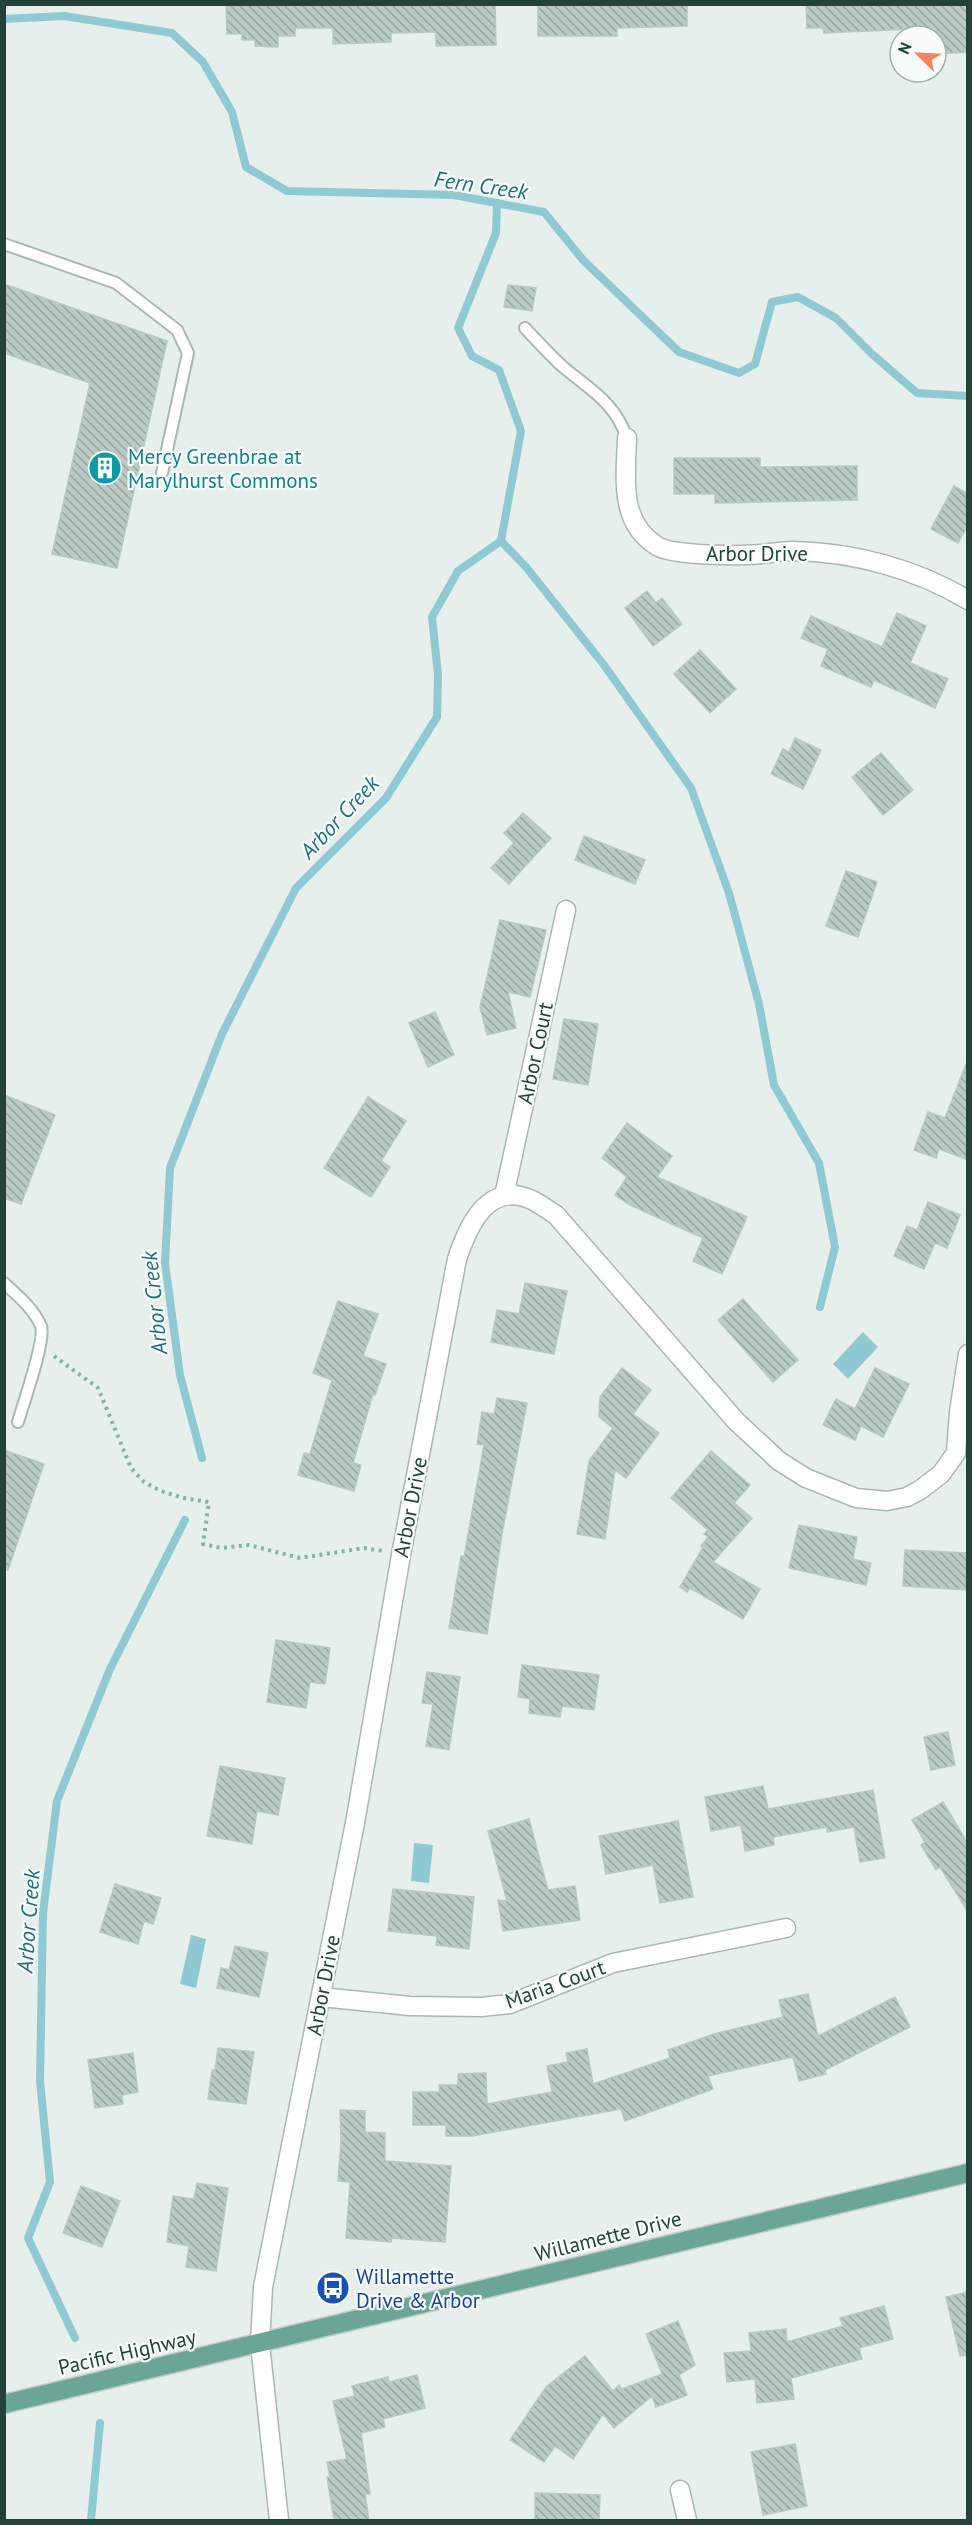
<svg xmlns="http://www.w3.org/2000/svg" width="972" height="2525" font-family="'PT Sans',sans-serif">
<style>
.water{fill:#8ec9d4}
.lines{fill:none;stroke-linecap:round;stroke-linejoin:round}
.stream{stroke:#8ec9d4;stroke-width:8}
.building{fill:url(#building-back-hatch);stroke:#b8c9c2;stroke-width:1.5}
.lane-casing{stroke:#a8b8b2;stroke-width:14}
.street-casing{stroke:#a8b8b2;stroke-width:21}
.primary-casing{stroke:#c2cac8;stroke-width:21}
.path{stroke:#86b3a5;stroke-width:4;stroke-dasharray:3 4.5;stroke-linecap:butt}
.lane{stroke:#fff;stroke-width:10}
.street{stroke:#fff;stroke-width:18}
.primary{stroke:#6aa596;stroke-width:18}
.labels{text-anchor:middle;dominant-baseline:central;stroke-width:4.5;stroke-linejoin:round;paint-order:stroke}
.culture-label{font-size:21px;fill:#0d838f;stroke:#f7fbf9;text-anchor:start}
.street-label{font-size:21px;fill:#24423a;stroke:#f7fbf9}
.transit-label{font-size:21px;fill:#164399;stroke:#f7fbf9;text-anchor:start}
.water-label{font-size:22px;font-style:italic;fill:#1c6f80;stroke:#f7fbf9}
</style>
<defs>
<pattern id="building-back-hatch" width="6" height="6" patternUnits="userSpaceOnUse" patternTransform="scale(1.5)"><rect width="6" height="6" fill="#bbcac4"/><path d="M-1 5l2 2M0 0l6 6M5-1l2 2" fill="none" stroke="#98a6a0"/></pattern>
</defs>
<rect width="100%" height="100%" fill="#e6efeb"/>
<g class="water">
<polygon points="863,1332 878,1347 848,1379 833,1364"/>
<polygon points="414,1843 433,1845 429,1883 411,1881"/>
<polygon points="191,1935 206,1939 196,1988 180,1984"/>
</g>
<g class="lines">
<g class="stream">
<polyline points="4,19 64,16 172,33 203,62 232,112 246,167 287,191 454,195 544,212 583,260 679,352 739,373 755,364 772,302 798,297 836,318 872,354 917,393 968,396"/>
<polyline points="501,541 526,567 604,665 691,788 729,893 759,1004 774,1085 819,1163 835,1247 820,1307"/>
<polyline points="202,1458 180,1375 165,1263 170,1168 222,1034 296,888 386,798 437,717 438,675 432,617 458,571 501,541 521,431 499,370 472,356 458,328 496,233 497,203"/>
<polyline points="75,2338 28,2238 50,2182 40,2081 43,1913 57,1801 110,1669 185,1520"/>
<polyline points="91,2520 100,2423"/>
</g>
</g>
<g class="building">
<polygon points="226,4 495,4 496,45 436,46 436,32 391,33 391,42 333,44 333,28 295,28 295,36 278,36 278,47 255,46 255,40 242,40 242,34 227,34"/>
<polygon points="538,4 687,4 687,26 617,28 617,36 538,36"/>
<polygon points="806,4 968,4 968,52 936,54 936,36 912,36 912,29 824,33 823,28 807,28"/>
<polygon points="4,284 167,341 117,568 52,554 90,383 4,353"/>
<polygon points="508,285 536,288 532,311 504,307"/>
<polygon points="674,458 760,458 760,467 857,466 857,500 715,503 715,494 674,494"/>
<polygon points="954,486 968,494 968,525 958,543 931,529"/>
<polygon points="647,591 656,603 662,598 682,624 653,646 625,608"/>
<polygon points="897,613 926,626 910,663 948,679 935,708 874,680 871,687 821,666 828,649 801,638 811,616 882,647"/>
<polygon points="700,650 736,689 710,713 674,674"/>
<polygon points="795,738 821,750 803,789 771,774 783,749 789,752"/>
<polygon points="881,753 913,790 883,815 852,777"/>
<polygon points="523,813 551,838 509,884 491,868 514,843 504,833"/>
<polygon points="584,836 645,860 635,884 575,860"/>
<polygon points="846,871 877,882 858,937 826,926"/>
<polygon points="500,920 546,930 530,997 508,992 516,1028 487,1035 480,1007"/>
<polygon points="435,1012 454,1055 428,1067 409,1023"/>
<polygon points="564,1019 598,1024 588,1085 553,1079"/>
<polygon points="966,1064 968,1160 939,1149 936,1158 914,1150 928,1112 945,1118"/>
<polygon points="4,1095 55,1115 21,1204 4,1198"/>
<polygon points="368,1097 406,1121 381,1161 390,1167 371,1197 324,1168"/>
<polygon points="627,1123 672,1156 657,1177 747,1217 722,1274 693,1261 703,1238 630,1205 615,1195 627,1177 602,1158"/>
<polygon points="928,1202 960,1215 947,1248 935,1243 924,1269 894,1256 907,1226 917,1230"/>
<polygon points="525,1283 567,1291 554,1354 491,1342 497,1310 519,1314"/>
<polygon points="743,1299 798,1360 773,1382 718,1320"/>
<polygon points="338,1301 378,1314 363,1356 386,1364 375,1395 373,1394 353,1463 361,1465 354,1491 298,1475 304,1453 310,1454 332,1380 313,1373"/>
<polygon points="622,1368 651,1390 633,1414 659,1433 626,1478 615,1470 605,1539 577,1534 589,1461 613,1428 599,1417 600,1397"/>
<polygon points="875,1368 909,1384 883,1437 861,1426 855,1440 823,1425 836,1399 855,1409"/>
<polygon points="497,1398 527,1403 502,1534 487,1634 449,1628 461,1556 464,1557 484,1445 477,1444 482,1412 494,1414"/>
<polygon points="4,1450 44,1464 8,1570 4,1569"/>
<polygon points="711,1451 750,1485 734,1503 752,1518 713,1562 760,1589 743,1619 690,1588 687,1592 680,1587 703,1547 701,1546 708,1537 704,1534 708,1530 671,1498"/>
<polygon points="799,1525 857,1537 853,1559 871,1563 866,1585 789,1568"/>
<polygon points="905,1550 968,1553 968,1590 903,1586"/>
<polygon points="276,1640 330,1648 325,1684 310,1682 306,1708 267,1702"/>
<polygon points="522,1665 599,1675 594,1710 562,1706 560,1717 529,1713 530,1699 518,1697"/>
<polygon points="427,1672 460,1677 449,1750 426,1746 433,1704 422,1703"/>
<polygon points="948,1732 955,1765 931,1770 924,1737"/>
<polygon points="220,1766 285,1778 278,1815 257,1811 252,1844 207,1836"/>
<polygon points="763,1786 768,1809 873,1790 885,1858 860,1862 854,1827 827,1832 827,1827 773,1837 774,1845 745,1851 741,1825 711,1831 705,1797"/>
<polygon points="943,1802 968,1844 968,1912 940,1867 936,1870 921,1845 925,1842 912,1820"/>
<polygon points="529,1819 548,1890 575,1886 580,1920 503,1931 498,1900 507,1901 488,1831"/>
<polygon points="678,1821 693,1897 660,1903 653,1865 606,1874 599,1836"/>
<polygon points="115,1884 161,1898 153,1924 144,1921 138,1944 100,1932"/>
<polygon points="393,1889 474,1897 469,1949 436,1945 437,1936 388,1931"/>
<polygon points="235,1946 268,1953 259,1997 217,1988 221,1968 229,1970"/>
<polygon points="808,1994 818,2036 895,1997 910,2027 825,2070 826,2074 799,2081 793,2057 708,2076 713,2089 625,2121 621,2109 472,2136 446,2136 446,2125 413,2125 413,2092 440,2092 439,2085 458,2085 458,2074 486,2073 487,2104 552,2092 547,2066 568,2062 566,2053 587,2049 593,2084 670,2058 668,2050 714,2034 783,2017 779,2000"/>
<polygon points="218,2048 254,2052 246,2104 208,2099 212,2070 215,2070"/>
<polygon points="133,2053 138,2092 122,2095 123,2104 95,2108 88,2060"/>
<polygon points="340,2110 365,2111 365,2132 385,2133 385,2161 451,2166 445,2242 392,2238 391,2242 346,2238 350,2182 338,2181 341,2141"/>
<polygon points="197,2183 228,2188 216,2271 186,2267 189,2246 167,2242 173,2196 194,2199"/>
<polygon points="81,2186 120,2201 102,2247 63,2233"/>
<polygon points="968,2292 968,2355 960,2356 946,2297"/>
<polygon points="884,2306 893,2339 859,2348 862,2359 791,2378 794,2399 757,2403 755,2379 727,2382 724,2353 751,2351 749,2333 786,2329 787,2342 843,2326 840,2318"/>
<polygon points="678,2321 695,2365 679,2375 687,2395 656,2407 652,2396 614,2428 603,2414 573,2459 555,2446 544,2462 510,2440 546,2387 585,2356 613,2391 619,2385 622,2389 662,2374 646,2334"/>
<polygon points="417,2375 425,2408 383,2419 385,2427 361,2433 370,2494 365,2494 369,2520 334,2520 327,2477 330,2477 327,2462 347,2459 333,2401 355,2396 352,2386 388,2377 389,2382"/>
<polygon points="795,2444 807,2506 763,2515 751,2452"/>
<polygon points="535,2493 600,2495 599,2520 535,2520"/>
</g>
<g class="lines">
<g class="lane-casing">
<g id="lane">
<polyline points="4,244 116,283 177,330 188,353 162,473"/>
<path d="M 525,328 C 537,341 549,354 562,366 C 590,390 614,401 627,438"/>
<path d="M 4,1283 C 18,1296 33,1308 41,1326 C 46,1340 23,1404 18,1422"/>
</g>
</g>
<g class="street-casing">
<g id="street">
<path d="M 627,438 C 626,476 618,522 657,546 C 673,556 741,556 761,554 C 772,553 783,551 793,551 C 854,552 916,569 968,600"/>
<polyline points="504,1196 566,910"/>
<polyline points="321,1997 410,2006 481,2007 510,2004 613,1963 786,1928"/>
<polyline points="680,2490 687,2520"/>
<path d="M 279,2520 L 260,2344 L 263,2287 L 355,1823 L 401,1555 L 457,1259 C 468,1226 488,1180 532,1200 C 540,1204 548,1210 556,1215 L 736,1421 L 779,1461 L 806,1478 L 856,1498 L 887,1501 L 907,1497 L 920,1490 L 941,1474 L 956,1453 L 959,1412 L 968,1354"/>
</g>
</g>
<g class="primary-casing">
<polyline id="primary" points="4,2404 968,2173"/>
</g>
<polyline class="path" points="54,1356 98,1388 131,1468 144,1482 161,1491 183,1498 209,1502 203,1544 221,1548 249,1545 300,1558 364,1548 383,1551"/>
<use href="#lane" class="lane"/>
<use href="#street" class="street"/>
<use href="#primary" class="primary"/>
</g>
<defs>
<g id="building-disc" transform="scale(1.725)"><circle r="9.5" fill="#0f9aa8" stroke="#f7fbf9"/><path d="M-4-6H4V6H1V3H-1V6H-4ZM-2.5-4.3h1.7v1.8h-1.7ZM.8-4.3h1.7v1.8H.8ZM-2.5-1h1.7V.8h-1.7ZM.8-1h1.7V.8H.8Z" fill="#fff"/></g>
<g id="bus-disc" transform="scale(1.725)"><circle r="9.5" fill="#1a4fb4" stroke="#f7fbf9"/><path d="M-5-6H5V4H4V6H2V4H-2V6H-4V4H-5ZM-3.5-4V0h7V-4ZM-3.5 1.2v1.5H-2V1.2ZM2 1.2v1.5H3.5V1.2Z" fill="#fff"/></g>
</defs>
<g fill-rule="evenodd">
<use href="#building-disc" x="105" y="468"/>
<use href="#bus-disc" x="333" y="2288"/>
</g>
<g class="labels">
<g class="culture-label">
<text x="128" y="456">Mercy Greenbrae at<tspan x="128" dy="24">Marylhurst Commons</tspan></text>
</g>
<g class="street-label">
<text x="757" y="553">Arbor Drive</text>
<text transform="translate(535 1053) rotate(-78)">Arbor Court</text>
<text transform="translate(410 1507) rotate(-79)">Arbor Drive</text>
<text transform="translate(555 1984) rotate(-20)">Maria Court</text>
<text transform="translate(323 1985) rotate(-79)">Arbor Drive</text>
<text transform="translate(608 2236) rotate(-14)">Willamette Drive</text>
<text transform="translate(127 2352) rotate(-13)">Pacific Highway</text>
</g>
<g class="transit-label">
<text x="356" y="2276">Willamette<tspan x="356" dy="24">Drive &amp; Arbor</tspan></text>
</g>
<g class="water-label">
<text transform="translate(481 185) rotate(8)">Fern Creek</text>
<text transform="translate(339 817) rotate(-47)">Arbor Creek</text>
<text transform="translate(154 1303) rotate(-96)">Arbor Creek</text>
<text transform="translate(28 1921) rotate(-86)">Arbor Creek</text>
</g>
</g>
<rect width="972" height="2525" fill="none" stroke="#24423a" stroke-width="12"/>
<g transform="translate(918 54) rotate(294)"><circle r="28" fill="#f7fbf9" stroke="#a3b1ad" stroke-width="1.5"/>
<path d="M0-4.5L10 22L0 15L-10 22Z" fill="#f4845f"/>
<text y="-9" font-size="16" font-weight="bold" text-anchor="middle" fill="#24423a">N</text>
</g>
</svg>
